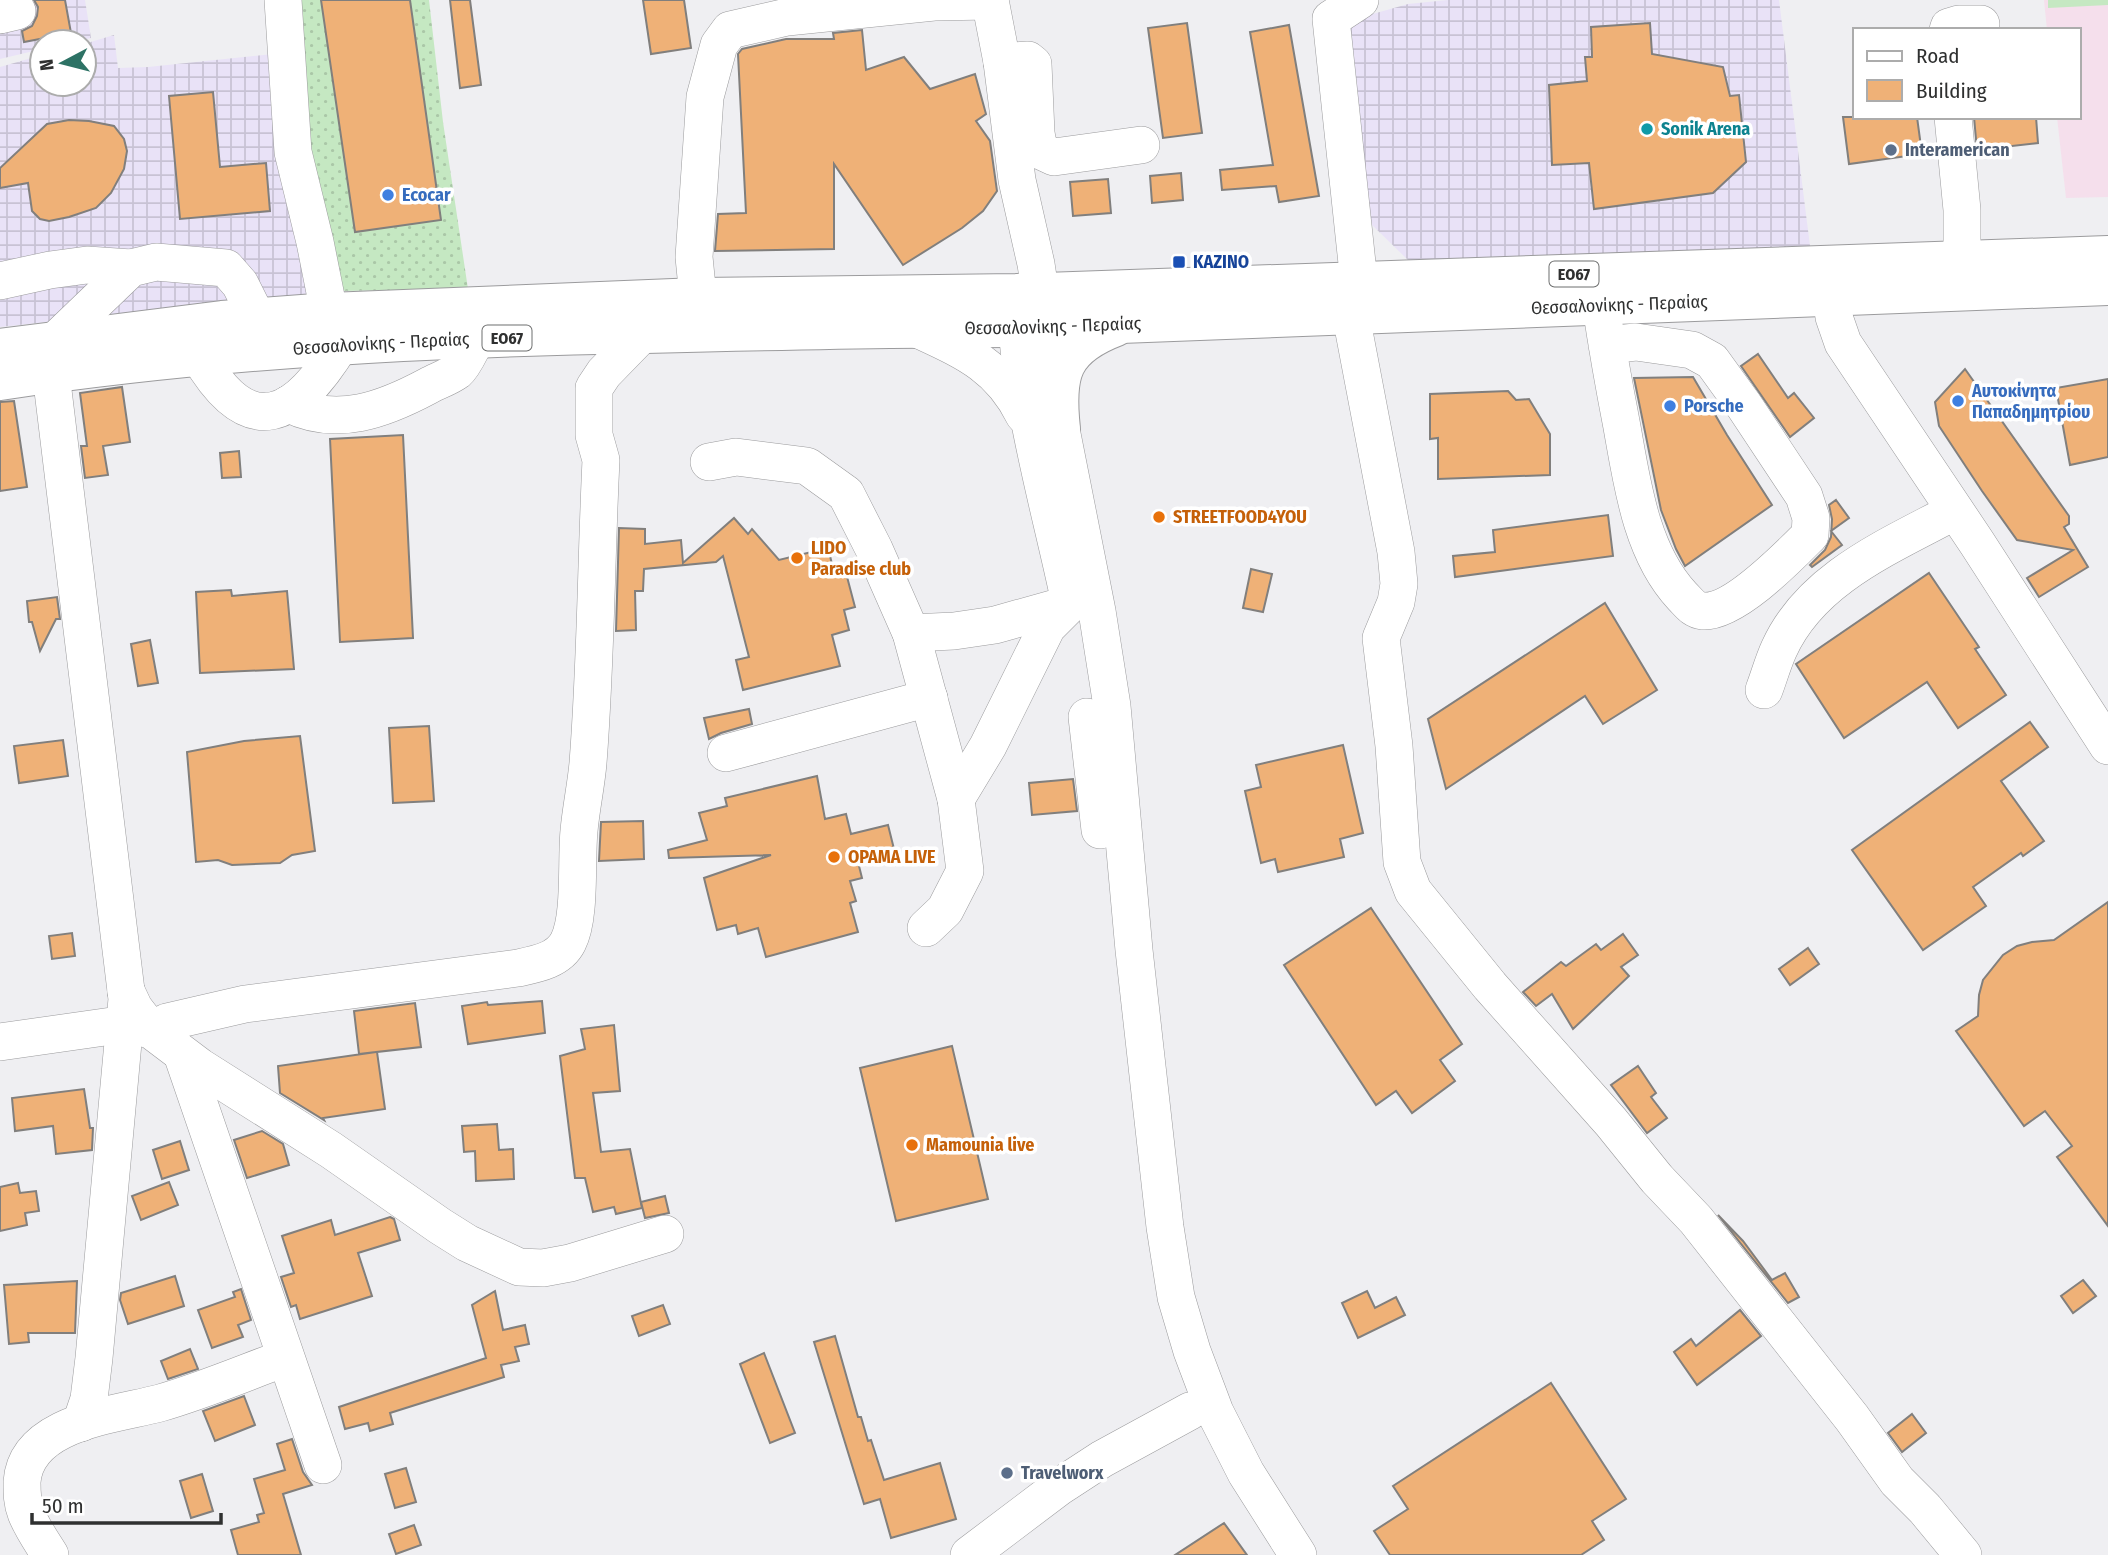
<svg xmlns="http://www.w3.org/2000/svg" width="2108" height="1555" font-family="'Fira Sans Condensed',sans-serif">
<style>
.industrial{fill:url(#industrial-grid)}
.education{fill:#f5dfec}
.grass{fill:url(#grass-dots)}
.garden{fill:#c5e8c2}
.building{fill:#efb177;stroke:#817f7d;stroke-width:2}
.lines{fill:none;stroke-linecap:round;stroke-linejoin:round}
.minor-casing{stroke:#9b9b9d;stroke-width:38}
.major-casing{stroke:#9b9b9d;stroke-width:40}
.minor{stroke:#fff;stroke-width:37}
.major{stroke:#fff;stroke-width:38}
.culture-dot{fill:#0f9aa8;stroke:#fff;stroke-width:2.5}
.service-dot{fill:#5c6f8a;stroke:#fff;stroke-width:2.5}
.shop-dot{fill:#3f7fe0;stroke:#fff;stroke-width:2.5}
.transit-dot{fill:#1a4fb4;stroke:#fff;stroke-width:2.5}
.food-dot{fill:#e8710a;stroke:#fff;stroke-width:2.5}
.labels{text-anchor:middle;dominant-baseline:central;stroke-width:7;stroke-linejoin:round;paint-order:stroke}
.shield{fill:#fff;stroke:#6d6e6e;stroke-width:2}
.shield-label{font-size:16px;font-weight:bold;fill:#2f3030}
.culture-label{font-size:18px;font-weight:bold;fill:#0d838f;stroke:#fff;text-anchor:start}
.service-label{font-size:18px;font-weight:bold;fill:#4e5e75;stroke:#fff;text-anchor:start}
.shop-label{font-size:18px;font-weight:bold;fill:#366cbe;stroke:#fff;text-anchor:start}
.transit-label{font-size:18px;font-weight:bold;fill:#164399;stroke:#fff;text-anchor:start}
.street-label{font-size:18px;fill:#2f3030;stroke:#fff}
.food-label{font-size:18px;font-weight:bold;fill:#c56008;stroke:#fff;text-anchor:start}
</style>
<defs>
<pattern id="industrial-grid" width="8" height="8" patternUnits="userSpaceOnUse" patternTransform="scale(1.75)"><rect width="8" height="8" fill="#e9e2f7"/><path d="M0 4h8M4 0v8" fill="none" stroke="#c8c2d4"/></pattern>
<pattern id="grass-dots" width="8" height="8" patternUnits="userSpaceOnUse" patternTransform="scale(1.75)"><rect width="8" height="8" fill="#c5e8c2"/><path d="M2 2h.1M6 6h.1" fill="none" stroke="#aac7a7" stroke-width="1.8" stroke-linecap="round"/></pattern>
</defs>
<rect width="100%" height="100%" fill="#efeff2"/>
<g class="industrial">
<polygon points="0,0 85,0 91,38 72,42 42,42 42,49 0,59"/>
<polygon points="1448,0 1779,0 1811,254 1411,263 1369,222 1348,21 1408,4"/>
<polygon points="114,35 118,68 148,67 282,53 311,294 0,327 0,67 42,55 42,84 84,84 84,44"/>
</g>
<polygon class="education" points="2044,0 2108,0 2108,197 2066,198 2057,117 2078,117 2078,30 2047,30"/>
<polygon class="grass" points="295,0 429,0 443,122 468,289 338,291 305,153"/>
<polygon class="garden" points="2048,0 2108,0 2108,5 2048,8"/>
<g class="building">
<polygon points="34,0 65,0 71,33 24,42 22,31 32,26 37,16 38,7"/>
<polygon points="321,0 410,0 441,220 355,232"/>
<polygon points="450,0 470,0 481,85 460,88"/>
<polygon points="643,0 684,0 691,48 651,54"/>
<polygon points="1187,23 1202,133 1163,138 1148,28"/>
<polygon points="1650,23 1652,54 1723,67 1730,96 1739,95 1746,162 1713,193 1594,209 1589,163 1552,165 1549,85 1587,81 1585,57 1592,57 1591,27"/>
<polygon points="1289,25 1319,196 1279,202 1276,186 1222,190 1220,170 1273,165 1250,32"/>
<polygon points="862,30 866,70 904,57 930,89 975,74 986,114 976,121 990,141 997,191 983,211 962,228 903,265 834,164 834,249 715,251 718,214 746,213 738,54 742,49 786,39 834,39 833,33"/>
<polygon points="213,92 220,167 266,163 270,211 180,219 169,96"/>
<polygon points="1843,117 1917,117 1922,154 1849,164"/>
<polygon points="1974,117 2036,117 2038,143 1977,150"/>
<polygon points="69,120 89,121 114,126 124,139 127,151 124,169 111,193 96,208 69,217 49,221 40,219 32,211 28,183 0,188 0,168 47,124"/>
<polygon points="1181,173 1183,200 1152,203 1150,176"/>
<polygon points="1108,179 1111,213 1073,216 1070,182"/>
<polygon points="1758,354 1788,398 1794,393 1814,418 1790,437 1741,366"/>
<polygon points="1965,369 2069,516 2069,524 2064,527 2088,567 2039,597 2027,578 2073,550 2017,540 1982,491 1939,426 1935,402"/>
<polygon points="1693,377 1727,435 1772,505 1685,566 1676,549 1661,510 1634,378"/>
<polygon points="2108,379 2108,457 2070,465 2056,388"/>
<polygon points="122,387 130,442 103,446 108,475 85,478 81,446 87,446 80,393"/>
<polygon points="1508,391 1516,400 1529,399 1550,434 1550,475 1438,479 1438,438 1430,439 1430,394"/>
<polygon points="14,401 27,487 0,491 0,402"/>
<polygon points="403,435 413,638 340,642 330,439"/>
<polygon points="239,451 241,477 222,478 220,453"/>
<polygon points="1836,500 1849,518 1831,531 1842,545 1812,567 1810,565 1825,550 1831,537 1832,519 1829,505"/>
<polygon points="1608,515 1613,556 1455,577 1453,556 1495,552 1493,530"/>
<polygon points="734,518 748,534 752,529 779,560 828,548 835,576 846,573 855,607 844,610 849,630 832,635 840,666 743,690 736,660 749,657 723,556 716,562 644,569 643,591 635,591 636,630 616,631 619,528 645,529 645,544 681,540 683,563"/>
<polygon points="1251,569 1272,574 1263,612 1243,608"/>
<polygon points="1929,573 1979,647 1975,649 2006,695 1958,728 1927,682 1844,738 1796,664"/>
<polygon points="231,590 232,596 287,591 294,669 200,673 196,592"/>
<polygon points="57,597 60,619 56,619 40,651 32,622 29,622 27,601"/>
<polygon points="1605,603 1657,690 1603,724 1585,696 1446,789 1428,719"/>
<polygon points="150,640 158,683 138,686 131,644"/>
<polygon points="749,709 752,724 721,733 709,739 704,718"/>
<polygon points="2030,722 2048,747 2001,781 2044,841 2023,856 2021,853 1973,887 1986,906 1923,950 1852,850"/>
<polygon points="429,726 434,801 393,803 389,728"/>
<polygon points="300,736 315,851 292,855 280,863 232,865 218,860 196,862 187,752 244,741"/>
<polygon points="63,740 68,776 19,783 14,746"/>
<polygon points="1343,745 1363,833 1340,839 1344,857 1278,872 1275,859 1261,863 1245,791 1261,787 1256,765"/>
<polygon points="817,776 825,819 846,814 851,834 888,825 894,849 857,858 862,878 850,881 856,901 850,903 858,932 766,957 758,928 738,934 736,925 717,930 704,878 771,855 669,858 668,850 707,840 699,813 727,806 725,798"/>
<polygon points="1073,779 1077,811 1032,815 1029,783"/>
<polygon points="643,821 644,859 599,861 601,822"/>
<polygon points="2108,902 2108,1226 2057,1157 2072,1146 2045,1111 2024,1126 1956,1031 1978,1016 1979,995 1983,980 2003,955 2017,946 2032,942 2054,940"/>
<polygon points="1371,908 1462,1044 1440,1060 1455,1081 1412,1113 1396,1091 1376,1105 1284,965"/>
<polygon points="72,933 75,956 52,959 49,936"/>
<polygon points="1623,934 1638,955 1621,967 1629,976 1573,1029 1552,994 1536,1006 1523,992 1561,962 1566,966 1596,944 1601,950"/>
<polygon points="1808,948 1819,964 1790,985 1779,969"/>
<polygon points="542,1001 545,1033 468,1044 462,1006 487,1002 488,1005"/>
<polygon points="415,1003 421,1047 377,1052 385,1109 323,1118 324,1120 280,1093 278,1066 376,1052 359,1054 354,1011"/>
<polygon points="614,1025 620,1091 593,1093 601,1152 630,1149 642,1208 616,1214 614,1207 593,1212 585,1178 575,1178 560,1056 585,1049 581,1029"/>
<polygon points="952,1046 988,1199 896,1221 860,1068"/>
<polygon points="1638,1066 1656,1093 1651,1097 1667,1118 1647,1133 1611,1085"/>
<polygon points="84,1089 90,1128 93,1128 92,1150 56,1154 53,1126 15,1131 12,1098"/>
<polygon points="497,1124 499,1150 513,1149 514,1179 476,1181 475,1151 464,1152 462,1126"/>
<polygon points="262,1131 283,1144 289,1165 247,1178 234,1140"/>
<polygon points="180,1141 189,1170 162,1179 153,1150"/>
<polygon points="169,1182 178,1205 141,1220 132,1196"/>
<polygon points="18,1183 20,1193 36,1191 39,1211 25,1213 27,1225 0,1231 0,1187"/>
<polygon points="665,1196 669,1213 645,1218 641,1202"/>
<polygon points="1718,1215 1743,1241 1772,1280 1785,1273 1799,1297 1788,1303"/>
<polygon points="390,1217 394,1219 400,1240 358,1253 372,1296 300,1319 296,1305 291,1307 281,1277 294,1273 282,1236 331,1220 335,1235"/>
<polygon points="175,1276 184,1306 128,1324 120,1300 121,1293"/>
<polygon points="2083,1280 2096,1296 2073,1313 2061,1296"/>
<polygon points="77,1281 75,1333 28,1333 29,1342 9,1344 4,1285"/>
<polygon points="241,1289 251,1320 238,1325 243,1337 212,1348 198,1310 235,1297 233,1292"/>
<polygon points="495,1291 503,1330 525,1325 529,1344 515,1347 519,1361 501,1365 504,1377 390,1413 393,1424 370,1431 368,1423 345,1429 339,1407 486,1358 472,1305"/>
<polygon points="1367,1291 1375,1308 1396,1297 1405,1315 1358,1338 1342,1303"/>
<polygon points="663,1305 670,1324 639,1336 632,1316"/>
<polygon points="1740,1310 1761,1336 1697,1385 1674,1352 1691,1339 1696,1346"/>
<polygon points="835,1336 858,1417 861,1417 868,1441 871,1440 884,1480 940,1463 956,1519 891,1538 880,1499 864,1504 814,1342"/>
<polygon points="190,1349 198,1369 168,1379 161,1361"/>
<polygon points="764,1353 795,1433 770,1443 740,1364"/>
<polygon points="1551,1383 1626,1499 1592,1521 1604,1540 1581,1555 1390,1555 1374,1531 1408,1509 1393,1486"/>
<polygon points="244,1396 255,1425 215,1441 203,1411"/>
<polygon points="1912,1414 1926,1433 1902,1452 1888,1433"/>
<polygon points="292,1439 303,1472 312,1485 283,1494 301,1555 238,1555 231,1530 259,1522 257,1515 264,1513 254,1479 285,1470 277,1444"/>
<polygon points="406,1468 416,1502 395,1508 385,1474"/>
<polygon points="202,1474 213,1511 191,1518 180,1481"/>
<polygon points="1224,1523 1247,1555 1175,1555"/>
<polygon points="414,1525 421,1545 396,1554 389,1534"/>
</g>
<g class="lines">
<g class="minor-casing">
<g id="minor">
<polyline points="283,0 293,152 315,242 329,312"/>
<polyline points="990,0 1002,62 1017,180 1036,264 1061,429 1097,611 1112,706 1134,950 1165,1227 1176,1297 1192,1351 1215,1412 1246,1473 1298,1555"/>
<polyline points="0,15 17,11"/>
<polyline points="1948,30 1949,27 1959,24 1981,24"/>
<polyline points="1002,62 1028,60 1033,64 1036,133 1039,150 1054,157 1141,145"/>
<polyline points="1953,117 1962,210 1962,260"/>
<polyline points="0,281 50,270 87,265 131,268"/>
<polyline points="1359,282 1331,19 1360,0"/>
<polyline points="1831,296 1834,317 1843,343 1977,543 2108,746"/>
<polyline points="698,297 694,257 705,97 719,45 730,30 787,17 934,2 990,1"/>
<path d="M 1016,297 C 1017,398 1048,499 1069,598"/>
<path d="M 1601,306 C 1607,346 1614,386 1622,427 C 1632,483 1641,552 1682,596 C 1689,603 1693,610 1703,611 C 1734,613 1789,556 1810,535 L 1811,518 L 1804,496 L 1743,404 L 1712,361 L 1692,350 L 1636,342 L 1607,345"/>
<polyline points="1351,316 1396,552 1399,584 1396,602 1381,638 1394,746 1402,862 1413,891 1490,986 1611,1122 1657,1179 1696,1220 1852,1418 1897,1481 1925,1509 1963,1555"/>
<path d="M 913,327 C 962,350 999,364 1024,415"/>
<polyline points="55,341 131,268 156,262 226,268 240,284 256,316"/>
<path d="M 199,356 C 250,444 296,418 341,344"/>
<polyline points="51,374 127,999 94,1358 89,1399 81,1423"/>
<path d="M 289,404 C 337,428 385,409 428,386 C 437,381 449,377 457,371 C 465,364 471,348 477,338"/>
<polyline points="709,462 736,457 807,466 846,494 874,549 911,633 956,799 965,871 945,910 926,928"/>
<polyline points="911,633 954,631 995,625 1070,604"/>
<path d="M 1764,690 C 1769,677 1773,662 1779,649 C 1811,578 1890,546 1955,511"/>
<polyline points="1087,717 1100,830"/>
<polyline points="726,753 929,698"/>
<polyline points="956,799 988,746 1047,627 1070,604"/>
<path d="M 126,991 L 134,1008 L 151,1030 L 167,1022 L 245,1004 L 518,968 C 537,964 559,960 568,942 C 581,917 576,860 579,831 C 581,808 586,786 588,763 C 596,662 596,560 601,460 L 594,435 L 594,388 L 604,373 L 642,334"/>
<polyline points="0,1042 126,1024 151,1030 200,1067 331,1150 440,1226 467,1243 519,1267 543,1268 570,1263 665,1234"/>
<polyline points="182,1054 323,1465"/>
<path d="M 50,1555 C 42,1542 32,1528 26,1513 C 22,1503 22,1493 22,1482 C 26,1422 115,1415 160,1403 C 202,1391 244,1373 285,1358"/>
<polyline points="969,1555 1059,1487 1102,1459 1190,1411"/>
</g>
</g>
<g class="major-casing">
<g id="major">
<polyline points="0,348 222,320 329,312 698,297 1016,293 2108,255"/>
<path id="s1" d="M 0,381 C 213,349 426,338 642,334 C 767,331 891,328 1016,328 L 2108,286"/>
<path d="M 1061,429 C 1055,374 1061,348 1116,327"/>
</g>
</g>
<use href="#minor" class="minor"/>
<use href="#major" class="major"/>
</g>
<circle class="culture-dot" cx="1647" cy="129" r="7"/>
<g class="service-dot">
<circle cx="1891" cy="150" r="7"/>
<circle cx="1007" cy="1473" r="7"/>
</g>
<g class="shop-dot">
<circle cx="388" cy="195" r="7"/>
<circle cx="1958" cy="401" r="7"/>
<circle cx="1670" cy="406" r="7"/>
</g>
<rect class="transit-dot" x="1172" y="255" width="14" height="14" rx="3.5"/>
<g class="food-dot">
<circle cx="1159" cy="517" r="7"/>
<circle cx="797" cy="558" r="7"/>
<circle cx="834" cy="857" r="7"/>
<circle cx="912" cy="1145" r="7"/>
</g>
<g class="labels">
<g class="shield">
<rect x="1549.5" y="261.5" width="49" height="25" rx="5"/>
<rect x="482.5" y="325.5" width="49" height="25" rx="5"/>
</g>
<g class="shield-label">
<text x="1574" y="274">ΕΟ67</text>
<text x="507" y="338">ΕΟ67</text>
</g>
<g class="culture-label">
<text x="1661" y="129">Sonik Arena</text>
</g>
<g class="service-label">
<text x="1905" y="150">Interamerican</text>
<text x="1021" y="1473">Travelworx</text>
</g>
<g class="shop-label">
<text x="402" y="195">Ecocar</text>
<text x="1972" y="391">Αυτοκίνητα<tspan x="1972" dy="21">Παπαδημητρίου</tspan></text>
<text x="1684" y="406">Porsche</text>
</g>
<g class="transit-label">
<text x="1193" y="262">ΚΑΖΙΝΟ</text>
</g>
<g class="street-label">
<text stroke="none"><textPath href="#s1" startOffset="1622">Θεσσαλονίκης - Περαίας</textPath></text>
<text stroke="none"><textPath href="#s1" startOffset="1055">Θεσσαλονίκης - Περαίας</textPath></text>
<text stroke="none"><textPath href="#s1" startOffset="383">Θεσσαλονίκης - Περαίας</textPath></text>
</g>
<g class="food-label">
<text x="1173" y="517">STREETFOOD4YOU</text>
<text x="811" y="548">LIDO<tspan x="811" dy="21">Paradise club</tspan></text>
<text x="848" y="857">ΟΡΑΜΑ LIVE</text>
<text x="926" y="1145">Mamounia live</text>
</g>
</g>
<rect x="1853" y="28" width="228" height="91" fill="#ffffff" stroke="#acacac" stroke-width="2"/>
<rect x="1867" y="51" width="35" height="10" fill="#ffffff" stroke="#acacac" stroke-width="2"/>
<text x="1916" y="63" font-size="21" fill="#2f3030">Road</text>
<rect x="1867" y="80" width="35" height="21" fill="#efb177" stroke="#acacac" stroke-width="2"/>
<text x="1916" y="98" font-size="21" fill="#2f3030">Building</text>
<g transform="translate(63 63) rotate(263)"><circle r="33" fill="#ffffff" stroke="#acacac" stroke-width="2"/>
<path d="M0-5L12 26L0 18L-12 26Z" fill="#2d7265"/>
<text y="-10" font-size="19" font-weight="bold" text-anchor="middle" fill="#2f3030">N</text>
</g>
<path d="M32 1513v10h189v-10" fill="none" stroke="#2f3030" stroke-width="3.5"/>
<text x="42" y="1513" font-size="21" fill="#2f3030" stroke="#ffffff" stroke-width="5" paint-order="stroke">50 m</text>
</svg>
